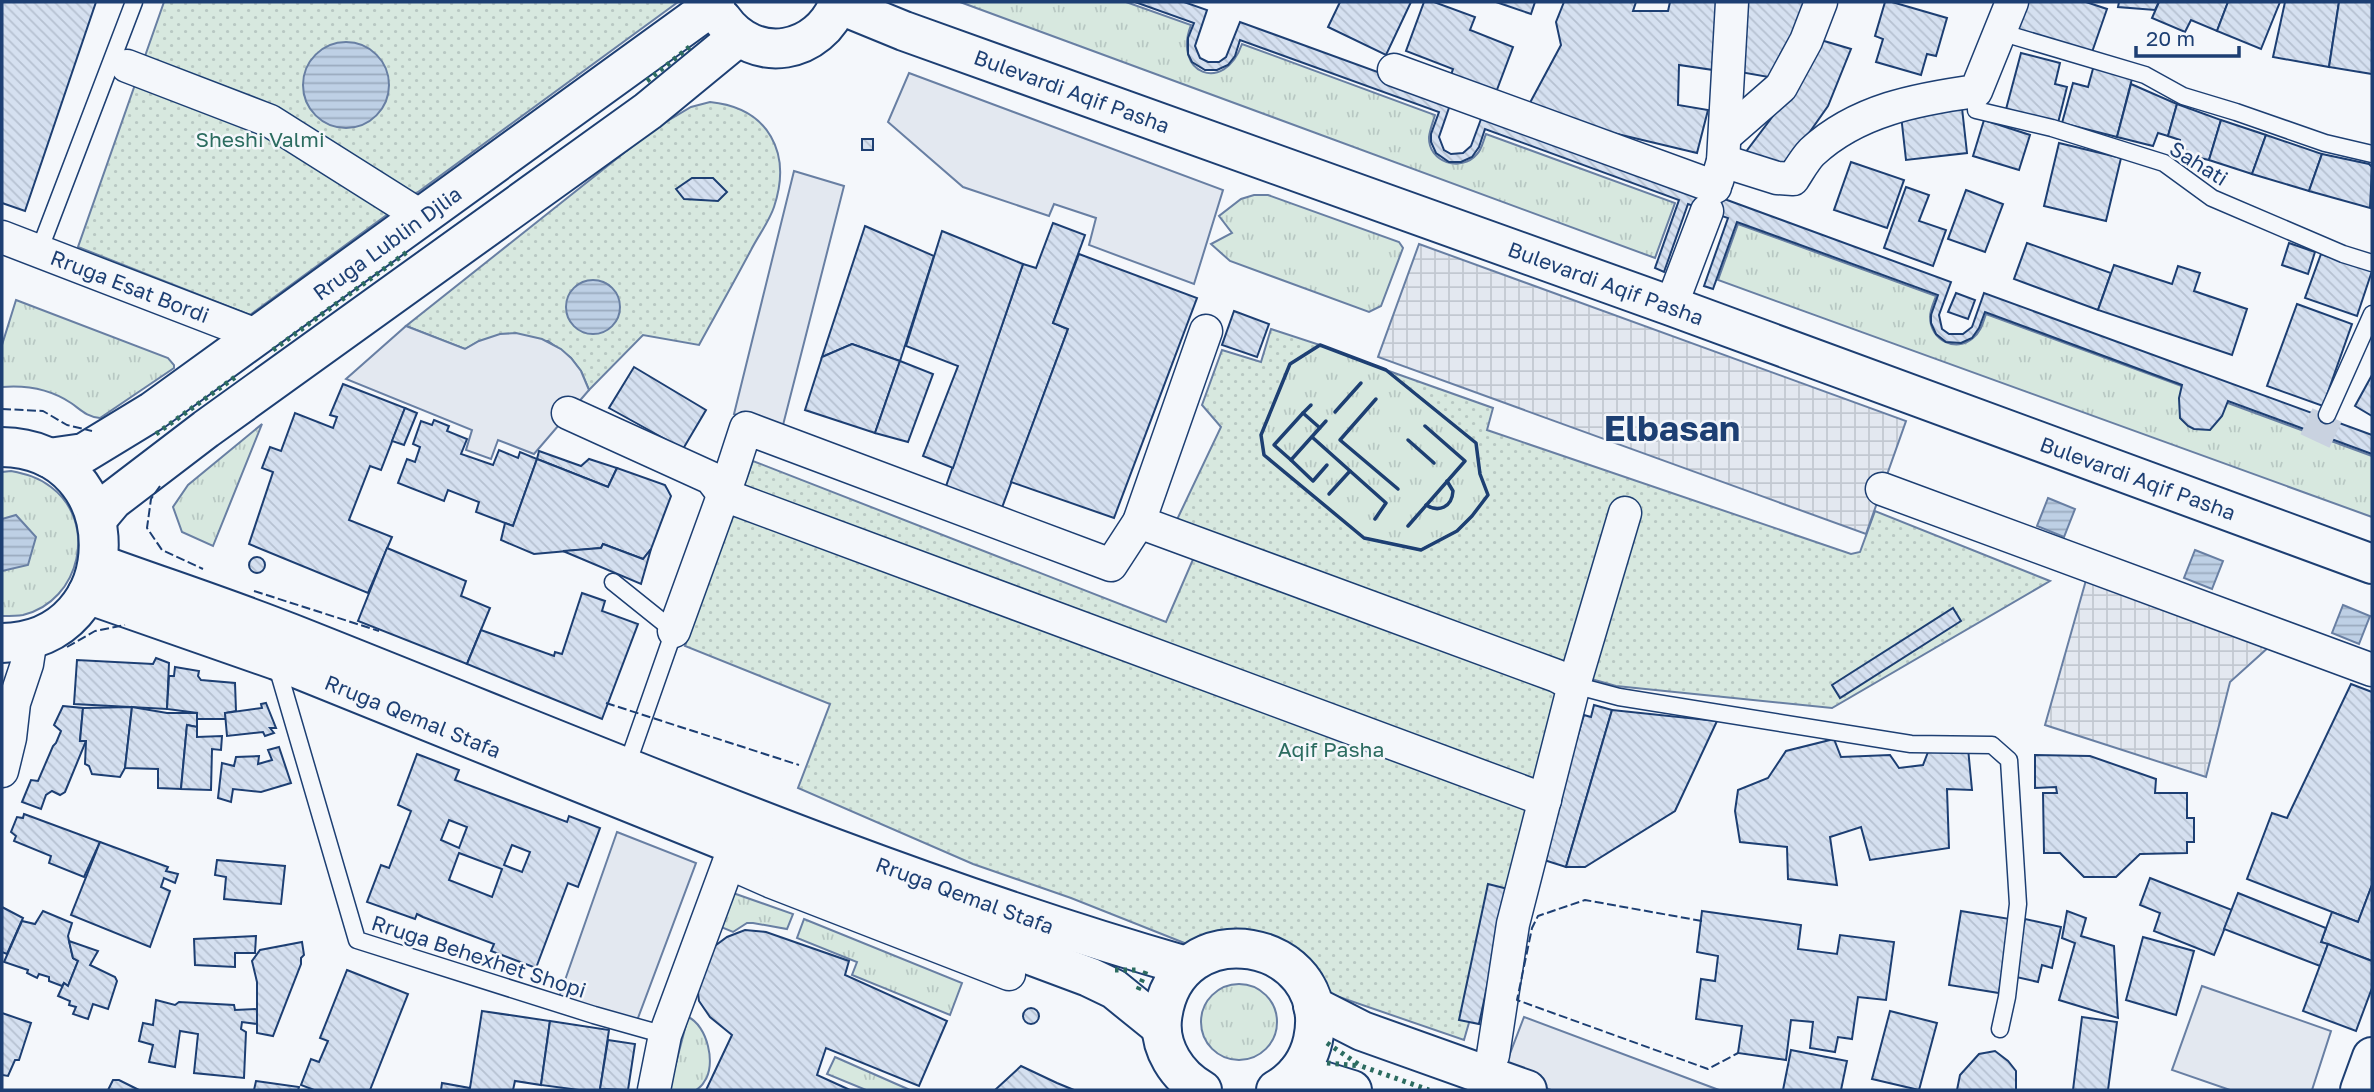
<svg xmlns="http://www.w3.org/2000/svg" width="2374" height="1092" font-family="'Golos Text',sans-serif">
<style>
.grass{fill:url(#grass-tufts);stroke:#687fa3;stroke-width:2}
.park{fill:url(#park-dots);stroke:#687fa3;stroke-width:2}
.parking{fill:#e3e8f0;stroke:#687fa3;stroke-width:2}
.plaza{fill:url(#plaza-grid);stroke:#687fa3;stroke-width:2}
.water{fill:url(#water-rules);stroke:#687fa3;stroke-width:2}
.building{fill:url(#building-back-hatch);stroke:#1d3f73;stroke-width:2;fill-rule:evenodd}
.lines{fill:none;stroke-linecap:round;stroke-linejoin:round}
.street-tunnel{stroke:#c9d2e0;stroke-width:32;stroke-dasharray:32 16;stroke-linecap:butt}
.lane-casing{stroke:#1d3f73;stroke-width:19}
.street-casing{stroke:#1d3f73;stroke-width:35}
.secondary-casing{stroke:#1d3f73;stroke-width:42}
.primary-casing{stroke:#1d3f73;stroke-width:42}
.lane{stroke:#f4f7fb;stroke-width:16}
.street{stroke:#f4f7fb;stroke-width:32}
.secondary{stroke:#f4f7fb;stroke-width:38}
.primary{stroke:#f4f7fb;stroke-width:38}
.hedge{stroke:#2c6c60;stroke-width:5;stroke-dasharray:3.5 5;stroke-linecap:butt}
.fence{stroke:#1d3f73;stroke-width:2;stroke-dasharray:9 3.5;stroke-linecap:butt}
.wall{stroke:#1d3f73;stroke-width:3.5}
.labels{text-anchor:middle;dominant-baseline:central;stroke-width:5;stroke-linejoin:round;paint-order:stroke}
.street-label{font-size:21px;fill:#1d3f73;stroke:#f4f7fb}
.park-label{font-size:21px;fill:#2c6c60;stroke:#f4f7fb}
.town-label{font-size:35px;font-weight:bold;fill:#1d3f73;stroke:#f4f7fb}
</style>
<defs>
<pattern id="grass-tufts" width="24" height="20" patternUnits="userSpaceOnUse" patternTransform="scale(1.75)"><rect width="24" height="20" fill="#d7e8df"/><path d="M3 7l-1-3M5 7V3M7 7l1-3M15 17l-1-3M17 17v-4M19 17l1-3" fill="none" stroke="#b8c8c3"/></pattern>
<pattern id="park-dots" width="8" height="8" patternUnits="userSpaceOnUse" patternTransform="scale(1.75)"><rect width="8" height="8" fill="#d7e8df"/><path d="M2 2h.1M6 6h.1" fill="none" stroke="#b8c8c3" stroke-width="1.8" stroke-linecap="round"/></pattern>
<pattern id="plaza-grid" width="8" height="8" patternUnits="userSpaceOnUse" patternTransform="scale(1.75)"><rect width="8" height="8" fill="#e3e8f0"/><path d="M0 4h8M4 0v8" fill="none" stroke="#c2c8d1"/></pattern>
<pattern id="water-rules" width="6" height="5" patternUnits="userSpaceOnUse" patternTransform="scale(1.75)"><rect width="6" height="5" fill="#bed0e5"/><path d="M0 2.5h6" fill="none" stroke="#9aaabe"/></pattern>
<pattern id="building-back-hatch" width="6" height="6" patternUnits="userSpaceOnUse" patternTransform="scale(1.75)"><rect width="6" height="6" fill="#d5e0f0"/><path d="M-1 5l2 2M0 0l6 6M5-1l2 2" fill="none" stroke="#b6c1d1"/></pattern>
</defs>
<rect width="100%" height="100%" fill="#f4f7fb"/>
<g class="grass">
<path d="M 960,2 L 1126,2 L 1191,25 C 1172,73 1224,95 1242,44 L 1435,115 C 1433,122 1430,129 1429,137 C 1428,162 1461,173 1477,154 C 1482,149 1483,141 1486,134 L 1675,203 L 1655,258 Z"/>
<polygon points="1254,195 1268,195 1399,242 1403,248 1381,306 1369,312 1230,261 1211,244 1232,233 1219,216 1241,199"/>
<path d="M 1738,224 L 1936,296 C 1934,302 1930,310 1930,317 C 1930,340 1956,353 1973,338 C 1981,332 1983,322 1986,314 L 2372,456 L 2372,517 L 1718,280 Z"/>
<path d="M 16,300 L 168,358 L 174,365 L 174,368 L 100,418 C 87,417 81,410 71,403 C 50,389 26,385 2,387 L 2,345 Z"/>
<polygon points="1320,345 1386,370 1476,443 1480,474 1488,495 1472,516 1457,531 1421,550 1364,538 1264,455 1261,435 1290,364"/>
<polygon points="262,424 213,546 182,532 173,507 188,485"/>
<path d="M 11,471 C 26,474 38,477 51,487 C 98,522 81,601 23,615 C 17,616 9,616 2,616 L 2,472 Z"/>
<polygon points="733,893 793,914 787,929 753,923 747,923 733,932 721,927"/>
<polygon points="804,919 962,983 950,1015 852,975 857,962 797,938"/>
<circle cx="1239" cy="1022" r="38"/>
<path d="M 688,1017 C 707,1025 717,1065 704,1082 C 702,1086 699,1088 696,1090 L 669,1090 Z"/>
<polygon points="835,1057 910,1090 866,1090 827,1074"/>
</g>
<g class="park">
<polygon points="164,2 678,2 250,315 78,247"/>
<path d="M 710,102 C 769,108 792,153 774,207 C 769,222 758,236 751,250 C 734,282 716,314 699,345 L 643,335 L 589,390 L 581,371 L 571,358 L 548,341 L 479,341 L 465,349 L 406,326 L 654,129 L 691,107 Z"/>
<polygon points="1271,329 1320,345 1290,364 1261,435 1264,455 1364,538 1421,550 1457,531 1472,516 1488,495 1480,474 1476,443 1386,370 1493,408 1487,430 1851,554 1860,552 1875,511 2050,581 1832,708 1616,686 1570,673 1464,1040 1197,948 1071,898 973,864 798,788 830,704 685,646 753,461 1166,622 1201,541 1173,528 1221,427 1202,405 1222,350 1261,362"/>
</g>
<g class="parking">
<polygon points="909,73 1223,190 1194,284 1089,245 1096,218 1054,204 1049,216 963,187 888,122"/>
<polygon points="794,171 844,186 782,429 734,414"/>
<polygon points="406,326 465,349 479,341 500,334 516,333 542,339 561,349 571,358 581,371 589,390 534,454 498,440 491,459 466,450 472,430 346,379"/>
<polygon points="617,832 696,863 635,1026 557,1003"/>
<polygon points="2202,986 2331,1031 2312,1090 2230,1090 2172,1070"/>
<polygon points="1524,1017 1719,1090 1551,1090 1503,1072"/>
</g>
<g class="plaza">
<polygon points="1419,244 1906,421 1866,534 1378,357"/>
<polygon points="2090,566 2281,636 2230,682 2206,777 2045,725"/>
</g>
<g class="water">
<circle cx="346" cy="85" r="43"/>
<circle cx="593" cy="307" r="27"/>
<polygon points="2048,498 2075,509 2064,537 2037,526"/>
<polygon points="16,515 36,537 28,565 2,571 2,519"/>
<polygon points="2195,550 2223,561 2212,589 2184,578"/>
<polygon points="2343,605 2370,616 2359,644 2332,633"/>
</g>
<g class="building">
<polygon points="2,2 96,2 25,211 2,203"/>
<polygon points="1135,2 1184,2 1207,10 1195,46 1200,58 1208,62 1219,62 1226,57 1240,22 1452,99 1439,137 1444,150 1451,154 1463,153 1471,146 1484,111 1951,282 1939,315 1942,329 1949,334 1963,334 1972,327 1984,293 2372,435 2372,454 2228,401 2222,416 2210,430 2194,429 2188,426 2180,418 2179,398 2182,385 1985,312 1979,328 1972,338 1961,343 1946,342 1936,334 1931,323 1931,315 1938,295 1737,222 1713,289 1704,286 1728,218 1688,204 1664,272 1655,268 1679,200 1485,129 1479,147 1472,157 1461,162 1449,162 1436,153 1431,142 1431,134 1439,112 1240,40 1235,56 1228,65 1217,70 1205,70 1192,62 1188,54 1188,38 1194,23"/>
<polygon points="1340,2 1411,2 1386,55 1328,27"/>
<polygon points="1424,2 1434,2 1475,17 1470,30 1513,47 1495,95 1450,78 1453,69 1406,51"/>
<polygon points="1496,2 1535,2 1531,14"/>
<polygon points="1564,2 1636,2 1633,11 1668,11 1670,2 1721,2 1720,71 1679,65 1678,105 1708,110 1697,153 1525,112 1561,45 1556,22"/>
<polygon points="1746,2 1809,2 1780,79 1740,72"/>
<polygon points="1885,2 1892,2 1947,18 1936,56 1927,54 1921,75 1876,62 1883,39 1875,36"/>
<polygon points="2023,2 2086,2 2107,9 2091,55 2013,28"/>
<polygon points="2119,2 2159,2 2155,10 2118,7"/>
<polygon points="2159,2 2228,2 2217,31 2191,20 2185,32 2152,18"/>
<polygon points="2228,2 2280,2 2261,49 2217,31"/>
<polygon points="2285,2 2339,2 2329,67 2273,57"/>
<polygon points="2339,2 2372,2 2372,74 2329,67"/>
<polygon points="1814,38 1851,49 1828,106 1783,170 1742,157 1791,92"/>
<polygon points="2021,53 2060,63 2055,84 2067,87 2057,127 2005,113"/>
<polygon points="2094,65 2133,75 2117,137 2062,123 2073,83 2088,87"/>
<polygon points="2131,84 2177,104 2168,136 2158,133 2153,146 2117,137"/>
<polygon points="2177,104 2221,120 2209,160 2178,153 2180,140 2168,136"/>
<polygon points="1962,108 1967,153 1906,160 1901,115"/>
<polygon points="1984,120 2030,135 2019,170 1973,156"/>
<polygon points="2221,120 2266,135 2252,174 2209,160"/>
<polygon points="2266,135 2322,154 2309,191 2252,174"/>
<rect x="862" y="139" width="11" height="11"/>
<polygon points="2059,143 2121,158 2106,221 2044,206"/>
<polygon points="2322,154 2369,164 2372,167 2370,208 2309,191"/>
<polygon points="1851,162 1904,180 1887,228 1834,210"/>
<polygon points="692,178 713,178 727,192 718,201 684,199 676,189"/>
<polygon points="1906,187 1929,195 1919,221 1946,230 1933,266 1884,248"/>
<polygon points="1966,190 2003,204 1985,252 1948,239"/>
<polygon points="1053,223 1085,235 1053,323 1068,329 1000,513 944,492 1023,264 1036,268"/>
<polygon points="865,226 934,256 900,361 852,344 822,357"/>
<polygon points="942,231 1023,264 953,468 923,456 958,366 906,346"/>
<polygon points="2027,243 2111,273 2098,310 2014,279"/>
<polygon points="2289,243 2315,252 2308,274 2282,265"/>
<polygon points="1079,254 1197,298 1114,518 1011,482 1068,329 1053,323"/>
<polygon points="2321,254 2372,271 2357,316 2305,298"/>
<polygon points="2114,265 2172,284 2178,266 2200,273 2194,291 2247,309 2232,355 2098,310"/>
<polygon points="1956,293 1975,300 1968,319 1948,312"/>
<polygon points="2297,304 2352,324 2323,406 2267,386"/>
<polygon points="1234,311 1269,324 1257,357 1222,345"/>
<polygon points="852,344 900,361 875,433 805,410 822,357"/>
<polygon points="900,361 933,374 908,442 875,433"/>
<polygon points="634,367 706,410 683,449 609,408"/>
<polygon points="2372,375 2372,416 2355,406"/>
<polygon points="343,384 405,408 381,470 370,466 349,520 392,537 368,593 249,544 273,472 262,468 270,447 281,451 295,413 333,428 337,417 330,415"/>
<polygon points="405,408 417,413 404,445 392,441"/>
<polygon points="434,420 449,426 447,431 467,439 461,454 493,465 499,450 518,458 520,452 537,459 513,526 476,512 479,502 448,490 444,501 398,483 407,459 415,462 420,447 413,444 421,421 432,425"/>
<polygon points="539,451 581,466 589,459 617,468 608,487 537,459"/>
<polygon points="537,459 608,487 617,468 665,485 671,496 651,549 643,559 603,544 601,548 534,554 501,540 505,523 513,526"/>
<polygon points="603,544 643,559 651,549 641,584 563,551 601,548"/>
<polygon points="387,548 466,581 461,596 490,608 467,664 358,621"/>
<circle cx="257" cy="565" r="8"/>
<polygon points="582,593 605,601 602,611 638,624 602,719 467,664 481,630 554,656 555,652 562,654"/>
<polygon points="1953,608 1961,621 1840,698 1832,685"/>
<polygon points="156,658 169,663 167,709 74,704 77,660 153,664"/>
<polygon points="175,667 199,671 198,676 201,680 235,683 236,711 225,713 226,719 197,719 197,713 167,709 169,676 174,676"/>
<polygon points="2351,684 2372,692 2372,885 2358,922 2247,879 2272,813 2287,818"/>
<polygon points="266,703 276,728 270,728 274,733 265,736 263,732 227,736 225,713 262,708 261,704"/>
<polygon points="1594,705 1612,710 1566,867 1541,859 1584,715 1591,717"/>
<polygon points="63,706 83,708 80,741 86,741 65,792 60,795 52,791 46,795 41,809 22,802 31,780 38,781 53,746 56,743 61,731 54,725"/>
<polygon points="132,707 125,768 120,777 92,774 89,766 85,764 86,741 80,741 83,708"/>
<polygon points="132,707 167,713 197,713 197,727 187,725 181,789 158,788 158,769 125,768"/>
<polygon points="1612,710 1717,721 1675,811 1585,867 1566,867"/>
<polygon points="187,725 197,727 197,737 222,736 221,750 212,749 211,790 181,789"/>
<polygon points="1834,739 1841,757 1890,755 1899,768 1923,765 1930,747 1968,748 1972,790 1947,789 1949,848 1870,860 1861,827 1830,837 1837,885 1788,879 1787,847 1740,842 1735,811 1738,790 1768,778 1786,751"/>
<polygon points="279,747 291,783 261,792 233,789 231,802 218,798 222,763 234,766 236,757 259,756 258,764 272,760 268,750"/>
<path d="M 417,754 L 459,770 L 455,780 L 567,822 L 569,816 L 600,828 L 578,887 L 568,883 L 536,968 L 491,951 L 494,944 L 423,917 L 417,914 L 415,919 L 367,902 L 381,865 L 389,868 L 411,811 L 398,805 ZM 449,820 L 467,827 L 459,848 L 441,840 ZM 512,845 L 530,852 L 522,872 L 504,865 ZM 459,853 L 502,869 L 492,897 L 449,880 Z"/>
<polygon points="2035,755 2090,756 2156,779 2155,793 2187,793 2187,818 2194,818 2194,842 2187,842 2187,853 2140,854 2116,877 2084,877 2060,853 2044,853 2043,793 2057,793 2056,787 2035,788"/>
<polygon points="24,814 100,842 84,877 49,863 51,856 14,841 16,836 11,832 17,817 23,818"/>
<polygon points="100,842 168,867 166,871 178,874 175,883 164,878 161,887 170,891 150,947 71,915"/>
<polygon points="217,860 285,866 281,904 224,899 226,877 215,875"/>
<polygon points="2150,878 2232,910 2214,955 2154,931 2160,913 2140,905"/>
<polygon points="1488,884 1508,889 1479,1024 1459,1020"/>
<polygon points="2372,885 2372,961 2321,942 2332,912 2358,922"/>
<polygon points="2238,893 2326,928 2321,942 2328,944 2320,966 2224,929"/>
<polygon points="2,907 23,918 7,954 2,952"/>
<polygon points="43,911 72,923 68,936 73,958 78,961 68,986 64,983 62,986 49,981 49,977 39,974 37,978 27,973 28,970 4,962 22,921 35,924"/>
<polygon points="1702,911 1801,925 1798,949 1837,954 1840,935 1894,942 1886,1000 1858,997 1852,1039 1838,1037 1835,1052 1810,1048 1813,1022 1791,1020 1786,1060 1738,1053 1742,1026 1696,1019 1701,979 1715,981 1718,956 1697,952"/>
<polygon points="1961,911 2010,919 1999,993 1949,985"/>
<polygon points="2067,911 2086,918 2081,936 2114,946 2118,1018 2059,1000 2075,943 2062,938"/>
<polygon points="2025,919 2061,927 2052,968 2042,965 2038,982 2012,976"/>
<polygon points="745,930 766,932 849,961 845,975 947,1021 919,1086 826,1048 817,1075 850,1090 706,1090 732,1035 710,1017 699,1001 697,984 708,951 727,937"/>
<polygon points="256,936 255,953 235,953 235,967 195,965 194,939"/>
<polygon points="2143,937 2194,951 2176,1015 2126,1000"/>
<polygon points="69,941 98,951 90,965 115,977 117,981 108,1009 93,1004 88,1019 73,1014 76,1007 69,1005 70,1001 58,996 64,983 68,986 78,961 73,958"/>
<polygon points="302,942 304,955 301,958 301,964 273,1036 257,1033 257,982 252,961 260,950"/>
<polygon points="2328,944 2372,961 2372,988 2356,1031 2303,1011"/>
<polygon points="347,970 408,994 370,1090 314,1090 301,1085 311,1059 319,1062 328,1041 320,1038"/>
<polygon points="156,1000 175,1005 179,1002 234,1005 235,1010 257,1009 257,1024 242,1022 241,1029 246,1032 244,1078 194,1073 198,1034 180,1031 175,1067 149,1062 153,1045 139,1041 143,1023 153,1025"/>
<circle cx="1031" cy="1016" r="8"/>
<polygon points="482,1011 550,1021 541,1085 515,1081 513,1090 441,1090 442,1083 470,1088"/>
<polygon points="1890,1011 1937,1023 1919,1090 1872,1079"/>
<polygon points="2,1013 31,1023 19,1060 15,1060 8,1076 2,1075"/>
<polygon points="2082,1017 2117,1022 2108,1090 2073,1090"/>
<polygon points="550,1021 609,1030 600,1090 579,1090 541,1085"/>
<polygon points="608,1040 635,1044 628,1090 600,1089"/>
<polygon points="1791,1050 1847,1061 1841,1090 1783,1090"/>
<polygon points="1995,1051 2008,1061 2016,1071 2016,1090 1957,1090 1960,1075 1979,1054"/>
<polygon points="1021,1066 1057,1083 1074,1090 995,1090"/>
<polygon points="113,1080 119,1080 139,1090 108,1090"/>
<polygon points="256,1081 299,1087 298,1090 254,1090"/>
</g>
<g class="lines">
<polyline class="street-tunnel" points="2315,441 2327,415"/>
<g class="lane-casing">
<g id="lane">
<polyline points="2000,32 2145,75 2183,96 2236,112 2325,143 2372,154"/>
<polyline points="1976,91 1976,110 2052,128 2164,163 2212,198 2343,254 2372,263"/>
<polyline points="39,251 134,2"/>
<polyline points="2327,415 2372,314"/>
<polyline points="613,582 674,631 626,768"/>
<polyline points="276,663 357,940 594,1015 665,1035"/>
<polyline points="1574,685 1619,697 1911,744 1992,745 2009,760 2018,904 2007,997 2000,1029"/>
</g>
</g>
<g class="street-casing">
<g id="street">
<polyline points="127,66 270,121 411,210"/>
<polyline points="1394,70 1715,187"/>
<polyline points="1725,136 1781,87 1806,41 1821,2"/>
<path d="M 1723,161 L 1777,178 L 1793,179 C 1799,170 1805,159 1812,152 C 1857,110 1918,99 1976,91 L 2012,2"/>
<polyline points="1717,181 1723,161 1732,2"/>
<polyline points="2,237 259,336"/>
<polyline points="1671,306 1707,211"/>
<polyline points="568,413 711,478 724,495 1545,800"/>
<polyline points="1882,489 2372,670"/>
<polyline points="1139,522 1557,676 1574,685"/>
<polyline points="674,631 731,474 746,428 1111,565 1139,522 1206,331"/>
<polyline points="2,771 10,738 14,703 27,664 31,638"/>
<polyline points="729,863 772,882 1009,974"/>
<polyline points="1493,1055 1513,924 1574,685 1625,513"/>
<polyline points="654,1090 665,1035 736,843"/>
</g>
</g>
<g class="secondary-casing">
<g id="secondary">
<polyline points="838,4 904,31 1671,306 2372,564"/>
<path d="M 722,19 C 755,66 820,54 839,2"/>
<polyline points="49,458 84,453 153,411 715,4"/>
<polyline points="97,519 113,500 206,429 648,111 738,37"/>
<polyline points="2360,1090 2372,1057"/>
</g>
</g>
<g class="primary-casing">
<g id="primary">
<path d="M 2,447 C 131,449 131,641 2,643"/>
<path d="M 99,564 C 162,587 227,608 290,633 C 587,750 880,878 1186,966"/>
<polyline points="87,594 276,660 735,845 1089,977 1114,989 1161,1027"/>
<polyline points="1313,1006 1362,1031 1527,1090"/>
<polyline points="1297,1073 1352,1090"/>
<path d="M 1202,1090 C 1177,1076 1159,1048 1162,1019 C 1175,908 1335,938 1313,1040 C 1308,1062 1295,1079 1276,1090"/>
</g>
</g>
<use href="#lane" class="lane"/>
<use href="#street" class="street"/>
<use href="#secondary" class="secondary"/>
<use href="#primary" class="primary"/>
<g class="hedge">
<polyline points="647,81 693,44"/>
<polyline points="273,350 407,252"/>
<polyline points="156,434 238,375"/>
<polyline points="1115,970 1137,970"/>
<polyline points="1138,990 1146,971"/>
<polyline points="1327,1043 1361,1066 1429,1090"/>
<polyline points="1327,1063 1361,1066"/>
</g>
<g class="fence">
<polyline points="2,409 43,411 67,425 92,431"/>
<polyline points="160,486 151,499 147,528 162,550 203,569"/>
<polyline points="254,591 379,631"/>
<polyline points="67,647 95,631 125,625"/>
<polyline points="606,703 799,765"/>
<polyline points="1702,921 1585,900 1538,916 1532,928 1517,1000 1708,1069 1738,1053"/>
</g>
<g class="wall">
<polygon points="1320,345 1386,370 1476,443 1480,474 1488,495 1472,516 1457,531 1421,550 1364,538 1264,455 1261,435 1290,364"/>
<polyline points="1376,399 1340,440 1398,489"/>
<polyline points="1335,412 1361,383"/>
<polyline points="1303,413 1311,405"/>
<polyline points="1320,428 1303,413 1274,445 1291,460 1326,421"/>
<polyline points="1312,437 1386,503 1375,519"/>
<polyline points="1408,440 1434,463"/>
<polyline points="1291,460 1313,481 1327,465"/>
<polyline points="1329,494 1350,471"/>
<path d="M 1426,505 C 1439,513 1452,507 1453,491 L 1447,481"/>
<polyline points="1408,526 1465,461 1425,426"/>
</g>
</g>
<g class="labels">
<g class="street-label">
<text transform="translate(1072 91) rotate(20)">Bulevardi Aqif Pasha</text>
<text transform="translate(2199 163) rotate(32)">Sahati</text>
<text transform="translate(387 243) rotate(-36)">Rruga Lublin Djlia</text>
<text transform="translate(1606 283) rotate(20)">Bulevardi Aqif Pasha</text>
<text transform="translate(130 286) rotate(21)">Rruga Esat Bordi</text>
<text transform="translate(2138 478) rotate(20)">Bulevardi Aqif Pasha</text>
<text transform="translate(413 716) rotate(22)">Rruga Qemal Stafa</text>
<text transform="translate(965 895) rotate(20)">Rruga Qemal Stafa</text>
<text transform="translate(479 956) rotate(18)">Rruga Behexhet Shopi</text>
</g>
<g class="park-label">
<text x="260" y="139">Sheshi Valmi</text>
<text x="1331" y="749">Aqif Pasha</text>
</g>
<g class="town-label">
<text x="1672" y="428">Elbasan</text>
</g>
</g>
<rect width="2374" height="1092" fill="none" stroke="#1d3f73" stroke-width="7"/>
<path d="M2136 46v10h103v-10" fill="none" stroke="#1d3f73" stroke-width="3.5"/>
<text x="2146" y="46" font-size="21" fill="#1d3f73" stroke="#f4f7fb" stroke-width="5" paint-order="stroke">20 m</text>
</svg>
